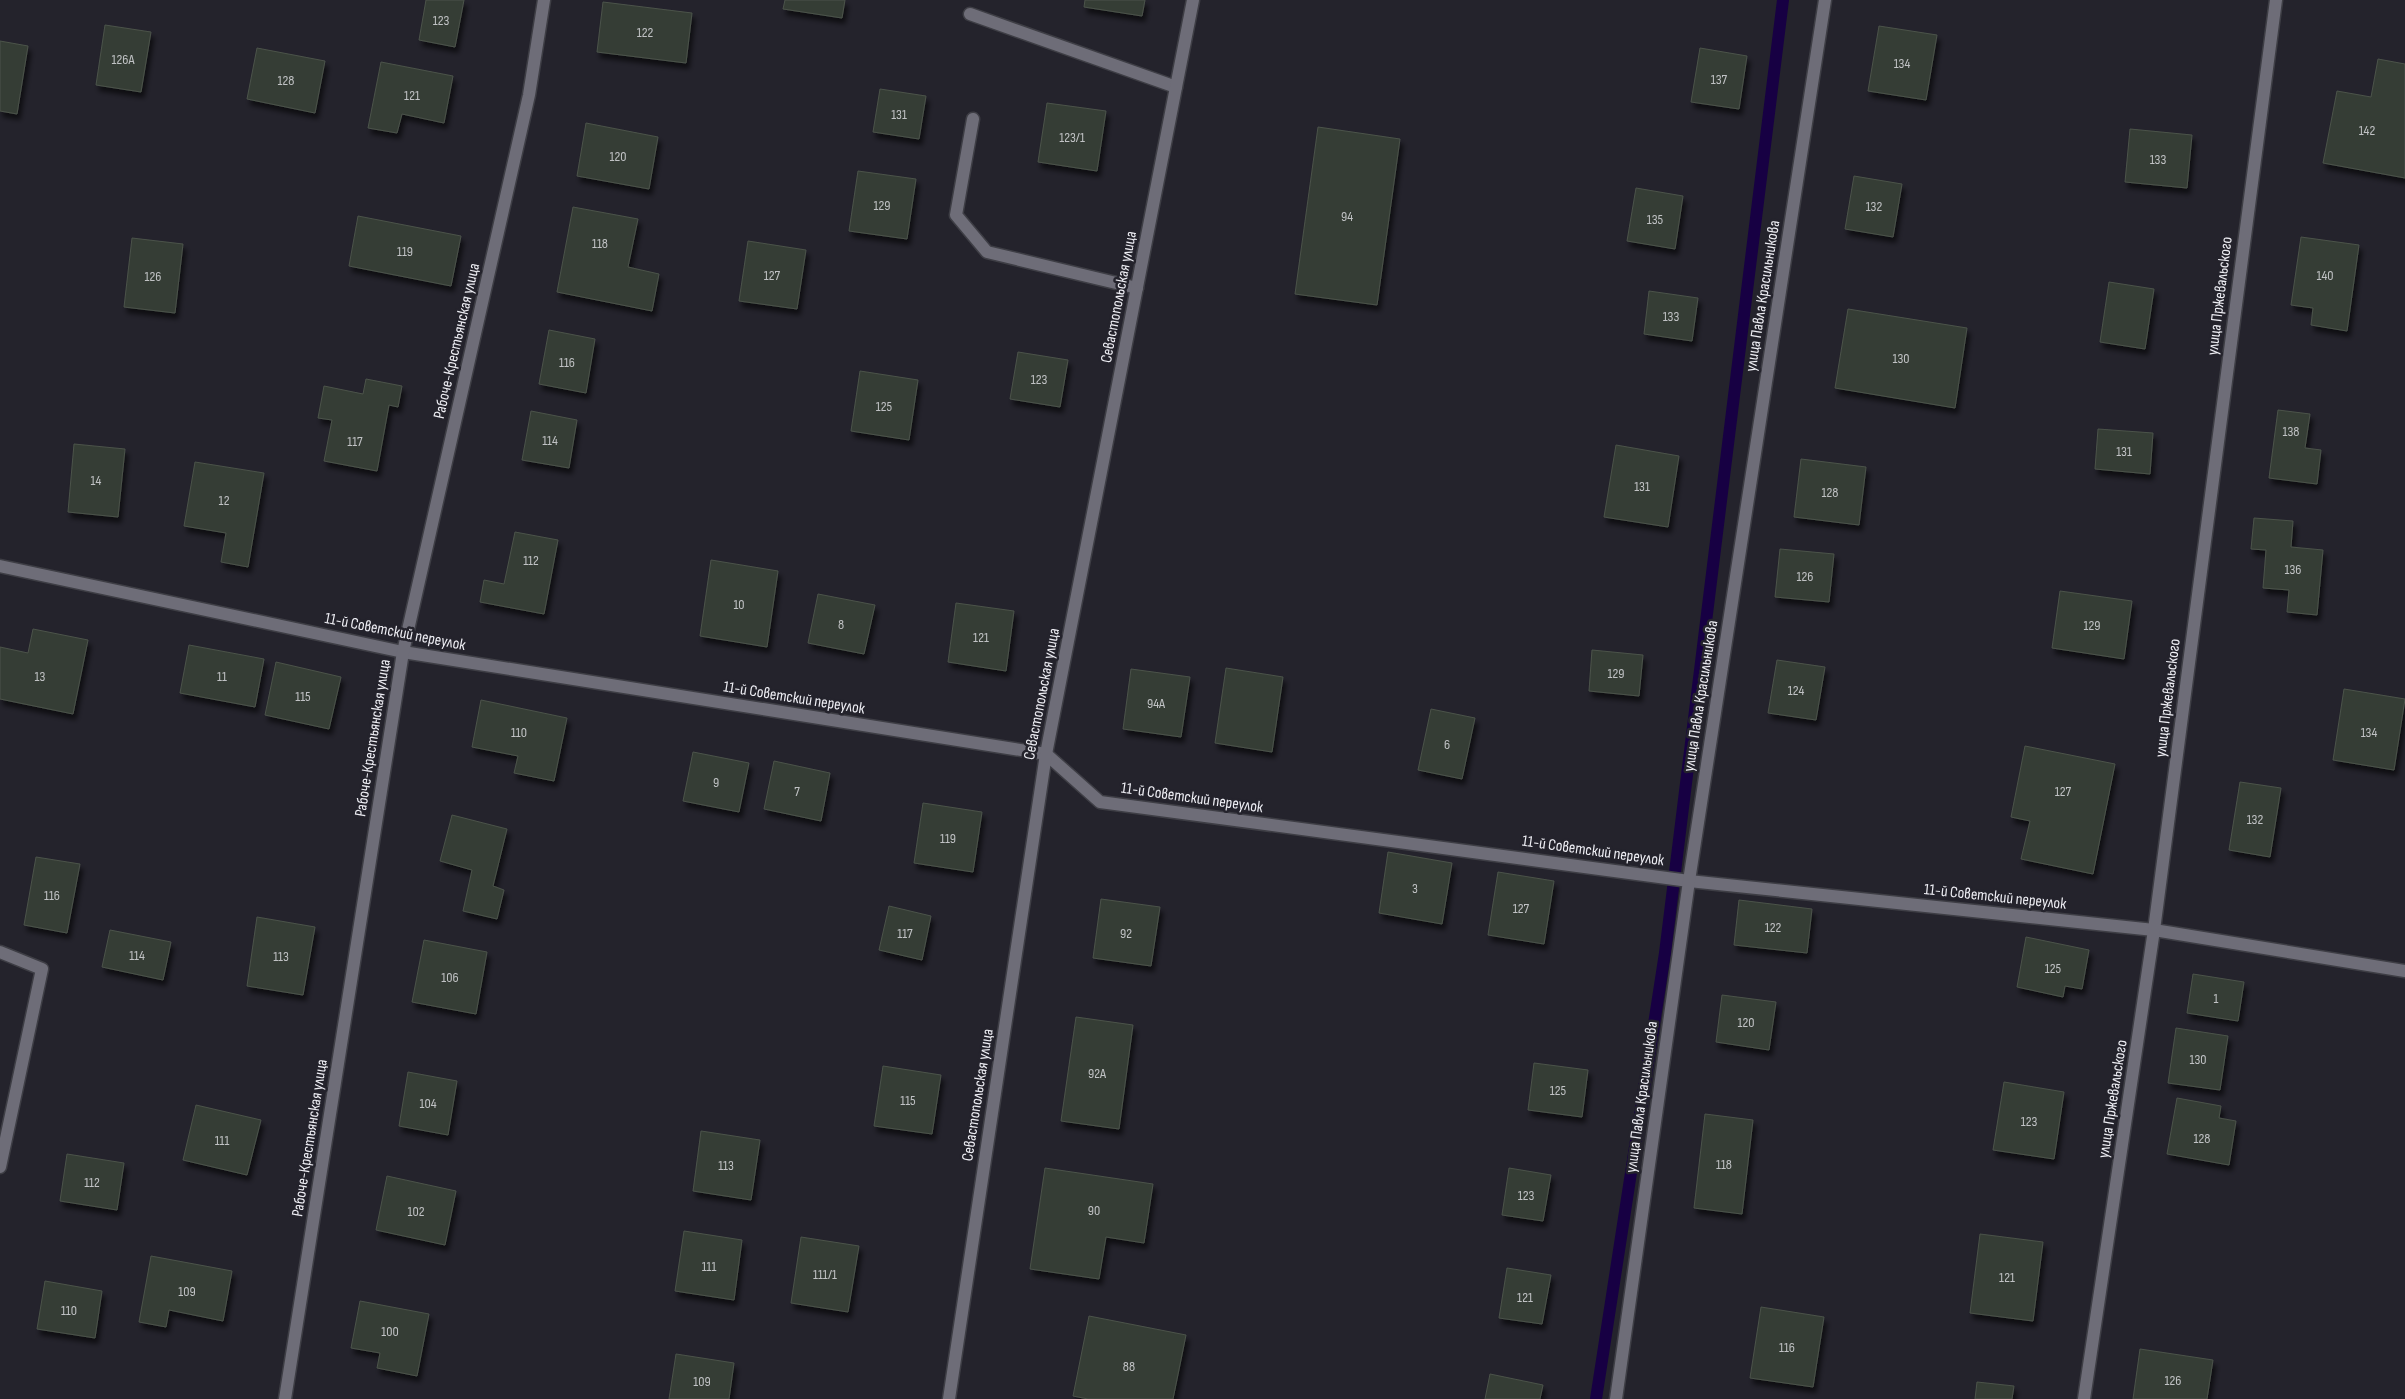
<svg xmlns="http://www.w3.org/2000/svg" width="2405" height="1399" font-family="'Sofia Sans Condensed',sans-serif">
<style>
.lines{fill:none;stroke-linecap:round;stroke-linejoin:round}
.stream{stroke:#170043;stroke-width:12}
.building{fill:#363d35;stroke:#4b534a;filter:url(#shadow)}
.lane-casing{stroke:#3e3e45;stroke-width:15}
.street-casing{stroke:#3e3e45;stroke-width:15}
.lane{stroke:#6e6d78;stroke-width:12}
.street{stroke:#6e6d78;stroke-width:12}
.labels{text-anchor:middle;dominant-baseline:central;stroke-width:5;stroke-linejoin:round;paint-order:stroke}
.number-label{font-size:14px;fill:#c0c2c4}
.street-label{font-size:16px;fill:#eeeef4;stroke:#24232c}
</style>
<defs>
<filter id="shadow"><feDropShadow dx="3" dy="5.5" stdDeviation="2.5" flood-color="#0009"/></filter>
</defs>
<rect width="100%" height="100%" fill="#24232c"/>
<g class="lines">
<polyline class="stream" points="1596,1399 1665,953 1783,0"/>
</g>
<g class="building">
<polygon points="426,0 464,0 455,47 419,40"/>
<polygon points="785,0 845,0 842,18 783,9"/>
<polygon points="1085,0 1145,0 1142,16 1084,7"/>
<polygon points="603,2 692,13 686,63 597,52"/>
<polygon points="105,25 151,32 141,92 96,85"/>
<polygon points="1879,26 1937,35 1926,100 1868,91"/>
<polygon points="0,41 28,46 17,114 0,111"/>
<polygon points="257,48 325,61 315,113 247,99"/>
<polygon points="1700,48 1747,56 1739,109 1691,102"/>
<polygon points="2378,59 2405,64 2405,178 2323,163 2337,91 2371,97"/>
<polygon points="381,62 453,76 444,123 402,114 397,133 368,128"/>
<polygon points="880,89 926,96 919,139 873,132"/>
<polygon points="1047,103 1106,111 1097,171 1038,162"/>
<polygon points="586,123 658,137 649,189 577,176"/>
<polygon points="1318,127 1400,139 1377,305 1295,294"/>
<polygon points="2130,129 2192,135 2187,188 2125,182"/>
<polygon points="858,171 916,179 907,239 849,231"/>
<polygon points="1854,176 1902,184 1893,237 1845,229"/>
<polygon points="1636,188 1683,196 1675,249 1627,241"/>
<polygon points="573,207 638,219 628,267 659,274 652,311 557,292"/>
<polygon points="358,216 461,236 451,286 349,266"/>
<polygon points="2301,237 2359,245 2347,331 2311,325 2313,308 2291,305"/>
<polygon points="132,238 183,244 175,313 124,307"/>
<polygon points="748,241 806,250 797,309 739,301"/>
<polygon points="2109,282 2154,289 2145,349 2100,342"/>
<polygon points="1649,291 1698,298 1692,341 1644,334"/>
<polygon points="1848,309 1967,328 1955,408 1835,388"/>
<polygon points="549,330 595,339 586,393 539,384"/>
<polygon points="1018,352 1068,360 1060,407 1010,399"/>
<polygon points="860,371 918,380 909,440 851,431"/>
<polygon points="366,379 402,386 398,407 389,405 377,471 324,461 332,420 318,418 324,386 363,394"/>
<polygon points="2278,410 2310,414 2305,448 2321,450 2317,484 2269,478"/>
<polygon points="531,411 577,420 569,468 522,460"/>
<polygon points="2098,429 2153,433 2150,474 2095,469"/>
<polygon points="74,444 125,449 118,517 68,512"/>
<polygon points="1616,445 1679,456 1668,527 1604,517"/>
<polygon points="1801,459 1866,467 1859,525 1794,517"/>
<polygon points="195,462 264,473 248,567 221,562 226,533 184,526"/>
<polygon points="2254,518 2293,521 2291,547 2323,550 2317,615 2287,612 2289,590 2263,588 2266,550 2251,549"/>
<polygon points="515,532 558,540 544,614 480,602 484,580 504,584"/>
<polygon points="1780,549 1834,554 1829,602 1775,597"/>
<polygon points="711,560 778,571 767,647 700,636"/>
<polygon points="2060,591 2132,601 2124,659 2052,648"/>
<polygon points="818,594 875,605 864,654 808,643"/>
<polygon points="956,603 1014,611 1006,671 948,662"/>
<polygon points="33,629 88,640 73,714 0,699 0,647 28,653"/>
<polygon points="189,645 264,659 255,707 180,693"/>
<polygon points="1592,650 1643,655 1639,696 1589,691"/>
<polygon points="1777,660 1825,667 1816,720 1768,713"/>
<polygon points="276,662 341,677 329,729 265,715"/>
<polygon points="1226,668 1283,677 1272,752 1215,743"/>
<polygon points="1131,669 1190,677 1181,737 1123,729"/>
<polygon points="2344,689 2405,699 2394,770 2333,760"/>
<polygon points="481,700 567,718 554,781 514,773 518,756 472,747"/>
<polygon points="1431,709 1475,718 1462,779 1418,770"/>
<polygon points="2025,746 2115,764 2093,874 2021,859 2030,821 2011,817"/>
<polygon points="693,752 749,763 739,812 683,801"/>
<polygon points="774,761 830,773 821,821 764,809"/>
<polygon points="2240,782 2281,788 2270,857 2229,850"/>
<polygon points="923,803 982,812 973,872 914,863"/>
<polygon points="452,815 507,829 493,886 504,890 497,919 463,911 472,870 440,861"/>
<polygon points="1388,852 1452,863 1442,924 1379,913"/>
<polygon points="36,857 80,864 67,933 24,925"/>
<polygon points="1498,872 1554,881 1544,944 1488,935"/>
<polygon points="1101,899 1160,907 1151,966 1093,958"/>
<polygon points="1739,900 1812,909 1807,953 1734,945"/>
<polygon points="889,906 931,916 922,960 879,950"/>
<polygon points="257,917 315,927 303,995 247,986"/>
<polygon points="110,930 171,942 163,980 102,967"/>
<polygon points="2026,937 2089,950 2082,989 2065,986 2063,997 2017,987"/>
<polygon points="424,940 487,952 476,1014 412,1002"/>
<polygon points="2193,974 2244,982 2238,1021 2187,1013"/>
<polygon points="1722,995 1776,1002 1769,1050 1716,1042"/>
<polygon points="1076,1017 1133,1025 1119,1129 1061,1121"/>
<polygon points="2176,1028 2228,1036 2220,1090 2168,1083"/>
<polygon points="1534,1063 1588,1070 1582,1117 1528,1110"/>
<polygon points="883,1066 941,1075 932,1134 874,1126"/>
<polygon points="408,1072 457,1081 448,1135 399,1126"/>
<polygon points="2004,1082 2064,1092 2054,1159 1993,1150"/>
<polygon points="2177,1098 2221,1106 2219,1118 2236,1121 2229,1165 2167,1154"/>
<polygon points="196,1105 261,1120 247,1175 183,1160"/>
<polygon points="1705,1114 1753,1120 1742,1214 1694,1208"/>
<polygon points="701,1131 760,1140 751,1200 693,1191"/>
<polygon points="67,1154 124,1163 117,1210 60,1201"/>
<polygon points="1045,1168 1153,1184 1144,1243 1106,1237 1099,1279 1030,1269"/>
<polygon points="1509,1168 1551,1175 1543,1221 1502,1215"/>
<polygon points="387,1176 456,1191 445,1245 376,1230"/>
<polygon points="684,1231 742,1240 734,1300 675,1291"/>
<polygon points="1980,1234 2043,1242 2033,1321 1970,1313"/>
<polygon points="801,1237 859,1246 848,1312 791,1303"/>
<polygon points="151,1256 232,1271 223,1321 169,1310 166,1327 139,1322"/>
<polygon points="1507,1268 1551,1275 1542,1324 1499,1318"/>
<polygon points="45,1281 102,1291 95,1338 37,1329"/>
<polygon points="360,1301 429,1314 417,1376 377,1368 380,1353 351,1348"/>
<polygon points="1761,1307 1824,1317 1813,1387 1750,1378"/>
<polygon points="1089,1316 1186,1335 1173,1399 1088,1399 1073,1396"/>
<polygon points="2140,1349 2213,1360 2207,1399 2133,1399"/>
<polygon points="676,1354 734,1363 729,1399 669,1399"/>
<polygon points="1490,1374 1543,1385 1540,1399 1485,1399"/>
<polygon points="1977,1382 2014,1386 2012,1399 1975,1399"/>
</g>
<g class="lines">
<g class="lane-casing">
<g id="lane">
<polyline points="970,14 1176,87"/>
<polyline points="973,119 956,215 987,252 1137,288"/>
<polyline points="0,952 42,969 0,1167"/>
</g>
</g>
<g class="street-casing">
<g id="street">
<polyline points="0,566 403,652 1046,754 1100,802 1689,881 2154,930 2405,971"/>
<polyline points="285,1399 403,652 529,95 544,0"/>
<polyline points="949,1399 1046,754 1193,0"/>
<polyline points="1616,1399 1689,881 1825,0"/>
<polyline points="2084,1399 2154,930 2276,0"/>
</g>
</g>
<use href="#lane" class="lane"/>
<use href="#street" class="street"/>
</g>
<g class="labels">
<g class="number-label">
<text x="441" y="20">123</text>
<text x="645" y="32">122</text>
<text x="123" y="59">126А</text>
<text x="1902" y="63">134</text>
<text x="1719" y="79">137</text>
<text x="286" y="80">128</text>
<text x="412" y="95">121</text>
<text x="899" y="114">131</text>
<text x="2367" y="130">142</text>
<text x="1072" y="137">123/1</text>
<text x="618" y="156">120</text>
<text x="2158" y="159">133</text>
<text x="882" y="205">129</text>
<text x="1874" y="206">132</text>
<text x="1347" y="216">94</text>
<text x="1655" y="219">135</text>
<text x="600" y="243">118</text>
<text x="405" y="251">119</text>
<text x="772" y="275">127</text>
<text x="2325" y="275">140</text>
<text x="153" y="276">126</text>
<text x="1671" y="316">133</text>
<text x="1901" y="358">130</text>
<text x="567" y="362">116</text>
<text x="1039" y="379">123</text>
<text x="884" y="406">125</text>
<text x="2291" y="431">138</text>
<text x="550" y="440">114</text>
<text x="355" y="441">117</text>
<text x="2124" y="451">131</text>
<text x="96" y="480">14</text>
<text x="1642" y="486">131</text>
<text x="1830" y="492">128</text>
<text x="224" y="500">12</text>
<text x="531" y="560">112</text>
<text x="2293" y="569">136</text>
<text x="1805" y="576">126</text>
<text x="739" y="604">10</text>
<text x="841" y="624">8</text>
<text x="2092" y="625">129</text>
<text x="981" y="637">121</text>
<text x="1616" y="673">129</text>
<text x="40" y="676">13</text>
<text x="222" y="676">11</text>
<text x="1796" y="690">124</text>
<text x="303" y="696">115</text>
<text x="1156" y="703">94А</text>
<text x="519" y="732">110</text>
<text x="2369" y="732">134</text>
<text x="1447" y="744">6</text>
<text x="716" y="782">9</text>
<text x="797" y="791">7</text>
<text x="2063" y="791">127</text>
<text x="2255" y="819">132</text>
<text x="948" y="838">119</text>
<text x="1415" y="888">3</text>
<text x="52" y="895">116</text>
<text x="1521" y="908">127</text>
<text x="1773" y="927">122</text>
<text x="905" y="933">117</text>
<text x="1126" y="933">92</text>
<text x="137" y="955">114</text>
<text x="281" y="956">113</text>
<text x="2053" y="968">125</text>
<text x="450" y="977">106</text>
<text x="2216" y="998">1</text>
<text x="1746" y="1022">120</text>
<text x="2198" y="1059">130</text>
<text x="1097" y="1073">92А</text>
<text x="1558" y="1090">125</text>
<text x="908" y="1100">115</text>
<text x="428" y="1103">104</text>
<text x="2029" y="1121">123</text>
<text x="2202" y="1138">128</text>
<text x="222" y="1140">111</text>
<text x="1724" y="1164">118</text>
<text x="726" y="1165">113</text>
<text x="92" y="1182">112</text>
<text x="1526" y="1195">123</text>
<text x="1094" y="1210">90</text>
<text x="416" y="1211">102</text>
<text x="709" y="1266">111</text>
<text x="825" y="1274">111/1</text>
<text x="2007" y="1277">121</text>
<text x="187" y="1291">109</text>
<text x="1525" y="1297">121</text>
<text x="69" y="1310">110</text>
<text x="390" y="1331">100</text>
<text x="1787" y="1347">116</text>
<text x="1129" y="1366">88</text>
<text x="2173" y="1380">126</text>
<text x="702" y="1381">109</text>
</g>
<g class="street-label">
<text transform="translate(1763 296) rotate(-81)">улица Павла Красильникова</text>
<text transform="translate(2220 296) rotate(-83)">улица Пржевальского</text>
<text transform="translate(1119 297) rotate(-79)">Севастопольская улица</text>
<text transform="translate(457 341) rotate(-77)">Рабоче-Крестьянская улица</text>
<text transform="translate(395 632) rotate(11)">11-й Советский переулок</text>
<text transform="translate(1042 694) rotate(-79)">Севастопольская улица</text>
<text transform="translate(1701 696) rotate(-81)">улица Павла Красильникова</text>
<text transform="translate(794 698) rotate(9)">11-й Советский переулок</text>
<text transform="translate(2168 698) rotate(-83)">улица Пржевальского</text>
<text transform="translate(373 738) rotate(-81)">Рабоче-Крестьянская улица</text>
<text transform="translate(1192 798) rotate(8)">11-й Советский переулок</text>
<text transform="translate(1593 851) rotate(8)">11-й Советский переулок</text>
<text transform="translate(1995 897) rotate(6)">11-й Советский переулок</text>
<text transform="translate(978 1095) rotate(-81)">Севастопольская улица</text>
<text transform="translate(1642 1097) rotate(-82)">улица Павла Красильникова</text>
<text transform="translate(2113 1099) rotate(-81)">улица Пржевальского</text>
<text transform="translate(310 1138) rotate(-81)">Рабоче-Крестьянская улица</text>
</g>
</g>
</svg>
